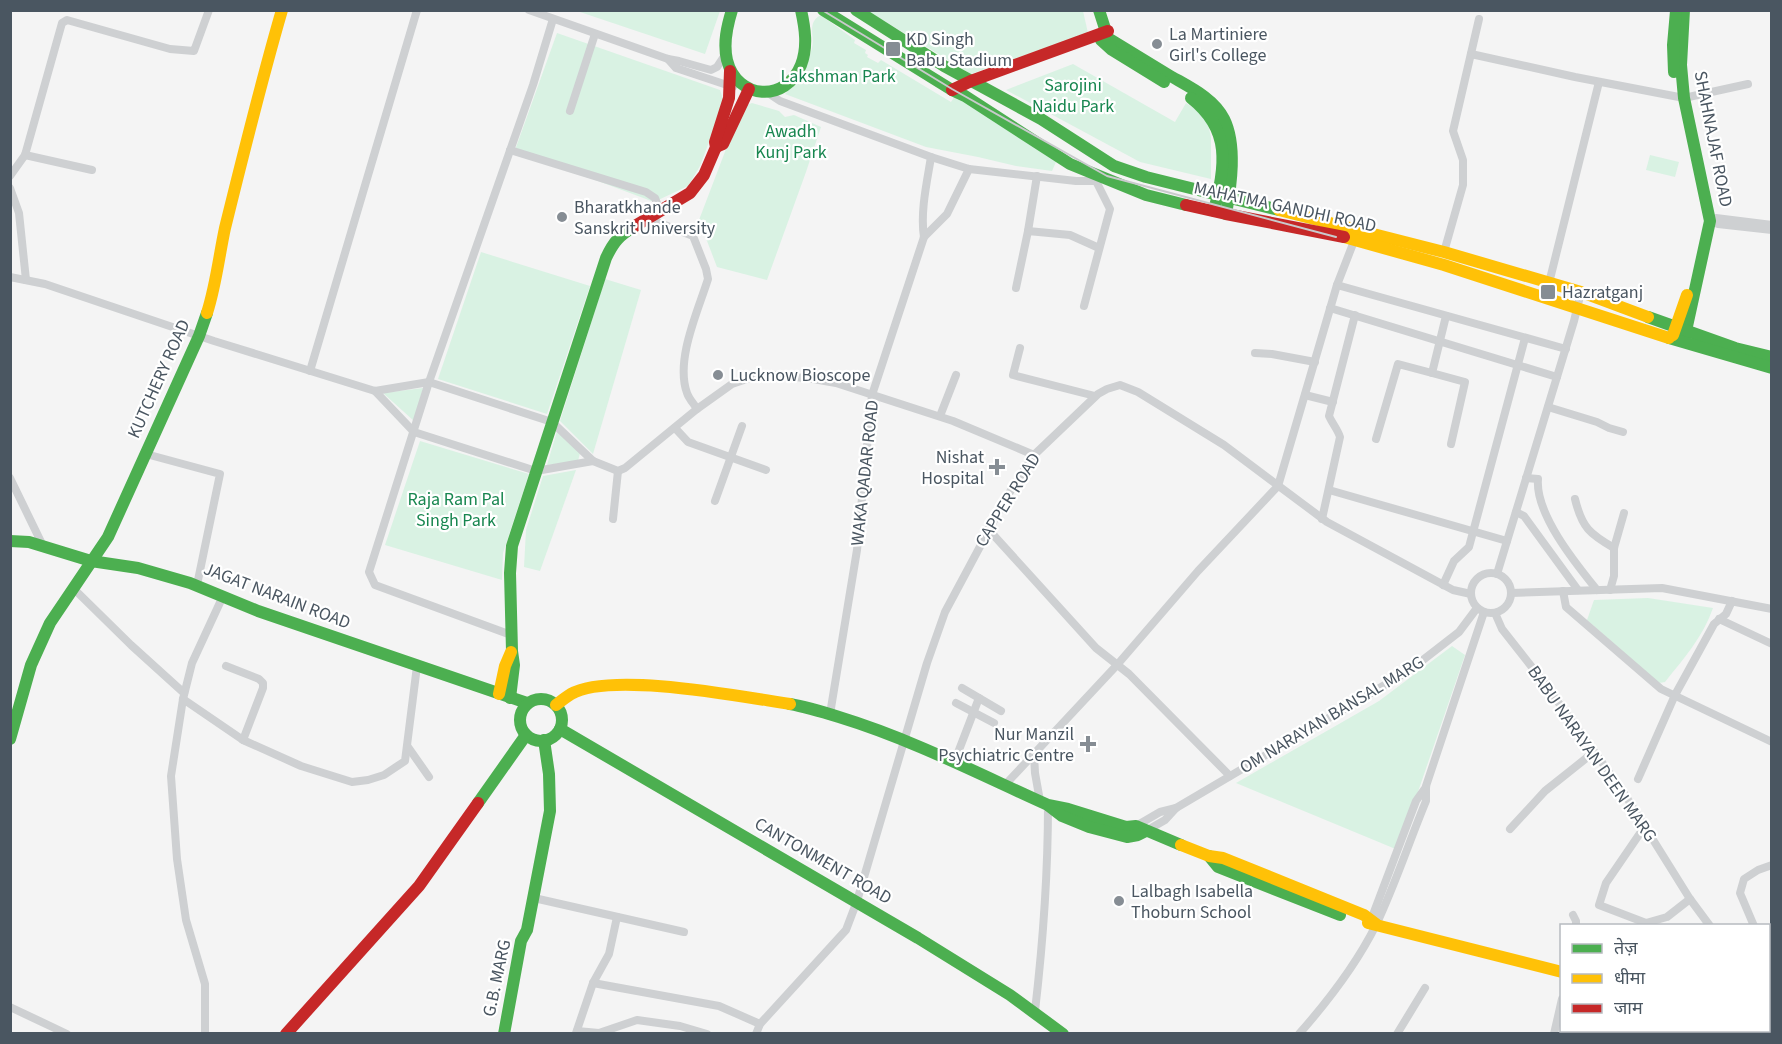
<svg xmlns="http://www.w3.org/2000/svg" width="1782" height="1044" font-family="'Source Sans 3','Noto Sans Devanagari',sans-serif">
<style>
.green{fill:#d9f2e3}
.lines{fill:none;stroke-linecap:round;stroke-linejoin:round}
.street{stroke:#ced0d2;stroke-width:8}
.fast{stroke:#4caf50;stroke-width:12}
.slow{stroke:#ffc107;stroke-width:12}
.jam{stroke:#c62828;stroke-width:12}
.rail{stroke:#c9cacc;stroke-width:2}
.poi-dot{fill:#868d94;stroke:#fff;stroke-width:2}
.labels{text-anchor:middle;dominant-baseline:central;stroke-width:4.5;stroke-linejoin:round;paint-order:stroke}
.poi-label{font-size:18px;fill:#4a5661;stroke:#fff;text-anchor:start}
.park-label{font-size:18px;fill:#17864f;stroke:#fff}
.street-label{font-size:18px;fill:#4a5661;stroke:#fff}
</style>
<rect width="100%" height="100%" fill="#f4f4f4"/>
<g class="green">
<polygon points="577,11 720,11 705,54"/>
<polygon points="868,11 1083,11 1088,33 971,74"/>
<path d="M 819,16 L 822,16 L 855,40 L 854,43 L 866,50 L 865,53 L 868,55 L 867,57 L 878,63 L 881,60 L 951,102 L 955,96 L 1056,162 L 1052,171 L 1016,166 L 978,157 L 926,147 L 785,94 C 798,82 808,65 812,48 C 815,36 807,24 819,16 Z"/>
<polygon points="557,33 720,90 724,102 700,166 688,186 654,202 515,150"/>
<polygon points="1073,64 1175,122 1186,103 1206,116 1211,137 1211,179 1140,162 1006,90"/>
<polygon points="752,103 779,111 785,117 794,115 821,127 806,172 767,280 717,267 699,220 742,107"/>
<polygon points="1650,155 1679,162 1675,177 1646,170"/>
<polygon points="481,252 590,286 547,414 438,379"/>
<polygon points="605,279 641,290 593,454 560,421"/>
<polygon points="423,388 414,421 383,393"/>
<polygon points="557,431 580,453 578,461 547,465"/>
<polygon points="420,441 529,474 503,553 502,580 385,545"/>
<polygon points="576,470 540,571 524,567 526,530 543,476"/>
<path d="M 1648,598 L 1713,608 C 1703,637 1684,658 1665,682 L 1659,683 L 1587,620 L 1594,600 Z"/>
<polygon points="1452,646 1465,655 1398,850 1236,783 1379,701"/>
</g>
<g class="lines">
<g class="street">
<polyline points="529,10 668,59 679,61 711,70 717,67 725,55"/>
<polyline points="1471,54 1575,77 1684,98 1748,84"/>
<polyline points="668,59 676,68 733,87"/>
<polyline points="768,93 780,101 931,157 969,169 1076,181 1096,181 1103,177"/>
<polyline points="570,111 595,34"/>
<polyline points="510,150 646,192 655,198 660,211"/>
<polyline points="25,155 92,170"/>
<polyline points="10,176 25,155 62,23 67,20 170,49 194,51 209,10"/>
<polyline points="10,188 19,213 26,280"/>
<path d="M 647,218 L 693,236 L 706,269 L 708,279 C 698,311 675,360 687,393 C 689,399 694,404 697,409"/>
<polyline points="1772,225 1716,218 1710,221 1718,224 1772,230"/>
<polyline points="1028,231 1037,176"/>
<polyline points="924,237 947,214 969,169"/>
<polyline points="1444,252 1463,185 1463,160 1453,131 1479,19"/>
<polyline points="10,277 45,284 214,341 375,391 429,382 552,422 593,461 618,471 625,468 697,409 732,384 750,378 778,375 813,379 836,383 953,421 1034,455"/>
<polyline points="1549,283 1599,82"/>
<polyline points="1337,285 1566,349"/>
<polyline points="1016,288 1028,231 1070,235 1099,248"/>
<polyline points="1084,306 1110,209 1096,181"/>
<polyline points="1330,308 1557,377"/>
<polyline points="1446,316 1432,373 1465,382 1451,444"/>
<polyline points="1020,348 1013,375 1095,396"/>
<polyline points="1255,353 1272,354 1315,362"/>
<polyline points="310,371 417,10"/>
<polyline points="375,391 414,432 536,471 593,461"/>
<polyline points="1305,395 1333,402"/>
<polyline points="1548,407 1597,422 1609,428 1623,432"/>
<polyline points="940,416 956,375"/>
<polyline points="675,428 688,442 766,470"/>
<polyline points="1376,439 1398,364 1432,373"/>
<polyline points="146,454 220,474 197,585"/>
<polyline points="10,478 43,546"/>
<path d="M 1526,478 L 1538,479 C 1535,514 1576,564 1597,590"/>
<polyline points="1329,490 1507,541"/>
<path d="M 1575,499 C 1582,528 1590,534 1614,548"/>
<polyline points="715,501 742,426"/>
<polyline points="1516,512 1524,516 1578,590"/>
<polyline points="613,519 618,471"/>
<path d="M 1322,519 L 1340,437 C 1338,430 1332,423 1329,416 L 1355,315"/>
<polyline points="988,529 1096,648 1129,674 1230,776"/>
<circle cx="1491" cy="593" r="20"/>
<polyline points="1497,574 1574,321 1581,292"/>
<polyline points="1443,585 1454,561 1469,547 1525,338"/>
<polyline points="73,588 131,645 184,693"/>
<polyline points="1610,590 1614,576 1614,548 1624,513"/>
<polyline points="1563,591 1566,607 1661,689 1772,742"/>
<polyline points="1511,593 1662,588 1772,609"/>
<polyline points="1495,613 1502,629 1542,680 1622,790 1690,899 1710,926"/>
<polyline points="1719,619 1772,644"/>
<polyline points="511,635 375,585 369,572 429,382 533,85 553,19"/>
<polyline points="226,666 259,679 263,683 263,688 243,740"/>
<polyline points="962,688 1001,711"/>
<polyline points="183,699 243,740 301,766 352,782 368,780 384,775 405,761 417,666"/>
<polyline points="956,703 994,723"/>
<path d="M 830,714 L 857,550 L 872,395 L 924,237 C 920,212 927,182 931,157"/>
<polyline points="408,747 429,777"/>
<polyline points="1034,754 1035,773 1040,801"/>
<polyline points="954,763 979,698"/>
<polyline points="1638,779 1675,695 1714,624 1726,614 1732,601"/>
<polyline points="1004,786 1117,665 1198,571 1278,486 1337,285 1356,236"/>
<polyline points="1136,826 1160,812 1176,808"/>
<polyline points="1645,826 1606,883 1599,905 1646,923 1667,917 1690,899"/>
<polyline points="1510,829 1545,791 1594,752"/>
<polyline points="1146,831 1165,820 1176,808 1410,670 1459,632 1477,608"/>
<polyline points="534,898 684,932"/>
<polyline points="1573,915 1576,921 1576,926"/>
<polyline points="1371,920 1416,801 1426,787"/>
<polyline points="1754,926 1740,893 1744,879 1758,870 1772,865"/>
<polyline points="1768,956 1772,961"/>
<polyline points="593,983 719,1006 760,1024"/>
<polyline points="1768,984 1772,986"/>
<polyline points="10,1007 67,1034"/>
<path d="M 1035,1011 C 1043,942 1048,874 1048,805"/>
<polyline points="577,1031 599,1033 637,1020 680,1026 707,1034"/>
<polyline points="576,1033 593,983 609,954 617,917"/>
<polyline points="205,1034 205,984 186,920 177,859 171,776 183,699 192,663 223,596"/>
<polyline points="756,1034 760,1024 846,930 857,901 927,663 945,612 1006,498 1034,455 1098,394 1107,389 1120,385 1138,392 1224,445 1327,522 1453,590 1471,594"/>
<path d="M 1299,1034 C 1329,1000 1356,965 1376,925 C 1395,885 1409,842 1426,801 L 1426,786 L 1484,612"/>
<polyline points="1397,1034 1425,988"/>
<polyline points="1554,1034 1562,999"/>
</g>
<g class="fast">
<path d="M 732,10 C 727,26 723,43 727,60 C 737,100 786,103 801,65 C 808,47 805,28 801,10"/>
<polyline points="823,10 952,90 965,96 1070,164 1146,195 1186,205"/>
<polyline points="856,10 944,66 1041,119 1114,166 1146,177 1279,210"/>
<path d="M 1099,10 L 1108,38 C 1128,50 1147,62 1167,74 C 1187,86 1213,97 1224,119 C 1237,145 1231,186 1226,214"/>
<polyline points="1684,10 1681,65 1684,98 1710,221 1684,340"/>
<polyline points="1101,40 1112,50 1164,82"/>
<polyline points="1674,72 1673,45 1676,11"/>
<path d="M 1191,98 C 1232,130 1225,166 1214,211"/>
<polyline points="1648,317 1735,348 1772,357"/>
<polyline points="1669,338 1772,368"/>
<polyline points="10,541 29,542 91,561 138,568 190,583 258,611 527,703"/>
<path d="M 510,698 L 514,665 L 512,651 L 510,573 L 512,546 L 606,258 C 614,241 619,236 635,226"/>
<circle cx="541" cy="720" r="21"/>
<path d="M 790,704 C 807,707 823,712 839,717 C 911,739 979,774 1048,805 L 1068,809 L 1126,827 L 1136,826 L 1181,845"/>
<polyline points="560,729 918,938 1010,995 1063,1034"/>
<polyline points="10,739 31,665 50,623 108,537 199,336 207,313"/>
<polyline points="478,803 526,735"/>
<polyline points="1049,806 1062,816 1089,827 1127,837 1138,835 1146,831"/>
<polyline points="1209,856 1218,867 1340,915"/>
<polyline points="1768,1022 1772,1022"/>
<polyline points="504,1034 521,941 527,930 550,811 549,774 544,740"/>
</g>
<g class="slow">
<polyline points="1279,210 1444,252 1581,292 1648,317"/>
<polyline points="1344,237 1444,265 1669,338"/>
<path d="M 207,313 C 216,285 219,256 225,228 C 243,155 261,82 282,10"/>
<polyline points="1673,335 1687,295"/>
<polyline points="499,694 505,666 511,652"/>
<path d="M 556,705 C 561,701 566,697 571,694 C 611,671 743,697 790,704"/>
<polyline points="1181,845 1209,856 1223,858 1364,915 1376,924"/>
<polyline points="1368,923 1562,972"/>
</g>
<g class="jam">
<polyline points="952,90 971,81 1108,31"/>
<polyline points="716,147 723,144 749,89"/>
<polyline points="1186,205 1226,214 1344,237"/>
<polyline points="635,226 690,193 704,175 716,147 715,142 729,98 730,71"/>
<polyline points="286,1034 419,886 478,803"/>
</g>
<polyline class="rail" points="822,10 952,89 1107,176 1336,237"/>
</g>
<g class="poi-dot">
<circle cx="1157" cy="44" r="6"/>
<rect x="885" y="41" width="16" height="16" rx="3"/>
<circle cx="562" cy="217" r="6"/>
<rect x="1540" y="284" width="16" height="16" rx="3"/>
<circle cx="718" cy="375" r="6"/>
<path d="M994 458h6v6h6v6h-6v6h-6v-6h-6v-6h6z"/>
<path d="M1085 735h6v6h6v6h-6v6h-6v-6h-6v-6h6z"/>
<circle cx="1119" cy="901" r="6"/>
</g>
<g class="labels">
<g class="poi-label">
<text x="1169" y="34">La Martiniere<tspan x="1169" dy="21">Girl's College</tspan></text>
<text x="906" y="39">KD Singh<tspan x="906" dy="21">Babu Stadium</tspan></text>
<text x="574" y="207">Bharatkhande<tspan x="574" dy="21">Sanskrit University</tspan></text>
<text x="1562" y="292">Hazratganj</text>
<text x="730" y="375">Lucknow Bioscope</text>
<text x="984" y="457" text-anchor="end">Nishat<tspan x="984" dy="21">Hospital</tspan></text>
<text x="1074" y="734" text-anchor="end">Nur Manzil<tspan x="1074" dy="21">Psychiatric Centre</tspan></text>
<text x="1131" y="891">Lalbagh Isabella<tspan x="1131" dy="21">Thoburn School</tspan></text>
</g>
<g class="park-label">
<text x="838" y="76">Lakshman Park</text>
<text x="1073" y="85">Sarojini<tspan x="1073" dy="21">Naidu Park</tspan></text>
<text x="791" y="131">Awadh<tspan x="791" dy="21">Kunj Park</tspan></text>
<text x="456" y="499">Raja Ram Pal<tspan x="456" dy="21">Singh Park</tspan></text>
</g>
<g class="street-label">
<text transform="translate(1713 139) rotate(79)">SHAHNAJAF ROAD</text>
<text transform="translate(1285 207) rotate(12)">MAHATMA GANDHI ROAD</text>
<text transform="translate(159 379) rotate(-66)">KUTCHERY ROAD</text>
<text transform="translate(865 473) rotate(-84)">WAKA QADAR ROAD</text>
<text transform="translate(1008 500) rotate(-58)">CAPPER ROAD</text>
<text transform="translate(277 596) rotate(21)">JAGAT NARAIN ROAD</text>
<text transform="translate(1332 715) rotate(-31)">OM NARAYAN BANSAL MARG</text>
<text transform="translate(1592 754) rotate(55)">BABU NARAYAN DEEN MARG</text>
<text transform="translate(823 861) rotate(30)">CANTONMENT ROAD</text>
<text transform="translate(497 978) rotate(-78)">G.B. MARG</text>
</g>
</g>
<rect width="1782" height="1044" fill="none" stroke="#4a5661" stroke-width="24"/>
<rect x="1560" y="924" width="210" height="108" fill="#ffffff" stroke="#b7bbc0" stroke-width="1.5"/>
<rect x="1572" y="944" width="30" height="9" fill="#4caf50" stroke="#b7bbc0" stroke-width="1.5"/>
<text x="1614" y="954" font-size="18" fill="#4a5661">तेज़</text>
<rect x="1572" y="974" width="30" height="9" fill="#ffc107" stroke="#b7bbc0" stroke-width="1.5"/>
<text x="1614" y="984" font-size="18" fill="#4a5661">धीमा</text>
<rect x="1572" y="1004" width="30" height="9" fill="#c62828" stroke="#b7bbc0" stroke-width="1.5"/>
<text x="1614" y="1014" font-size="18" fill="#4a5661">जाम</text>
</svg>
